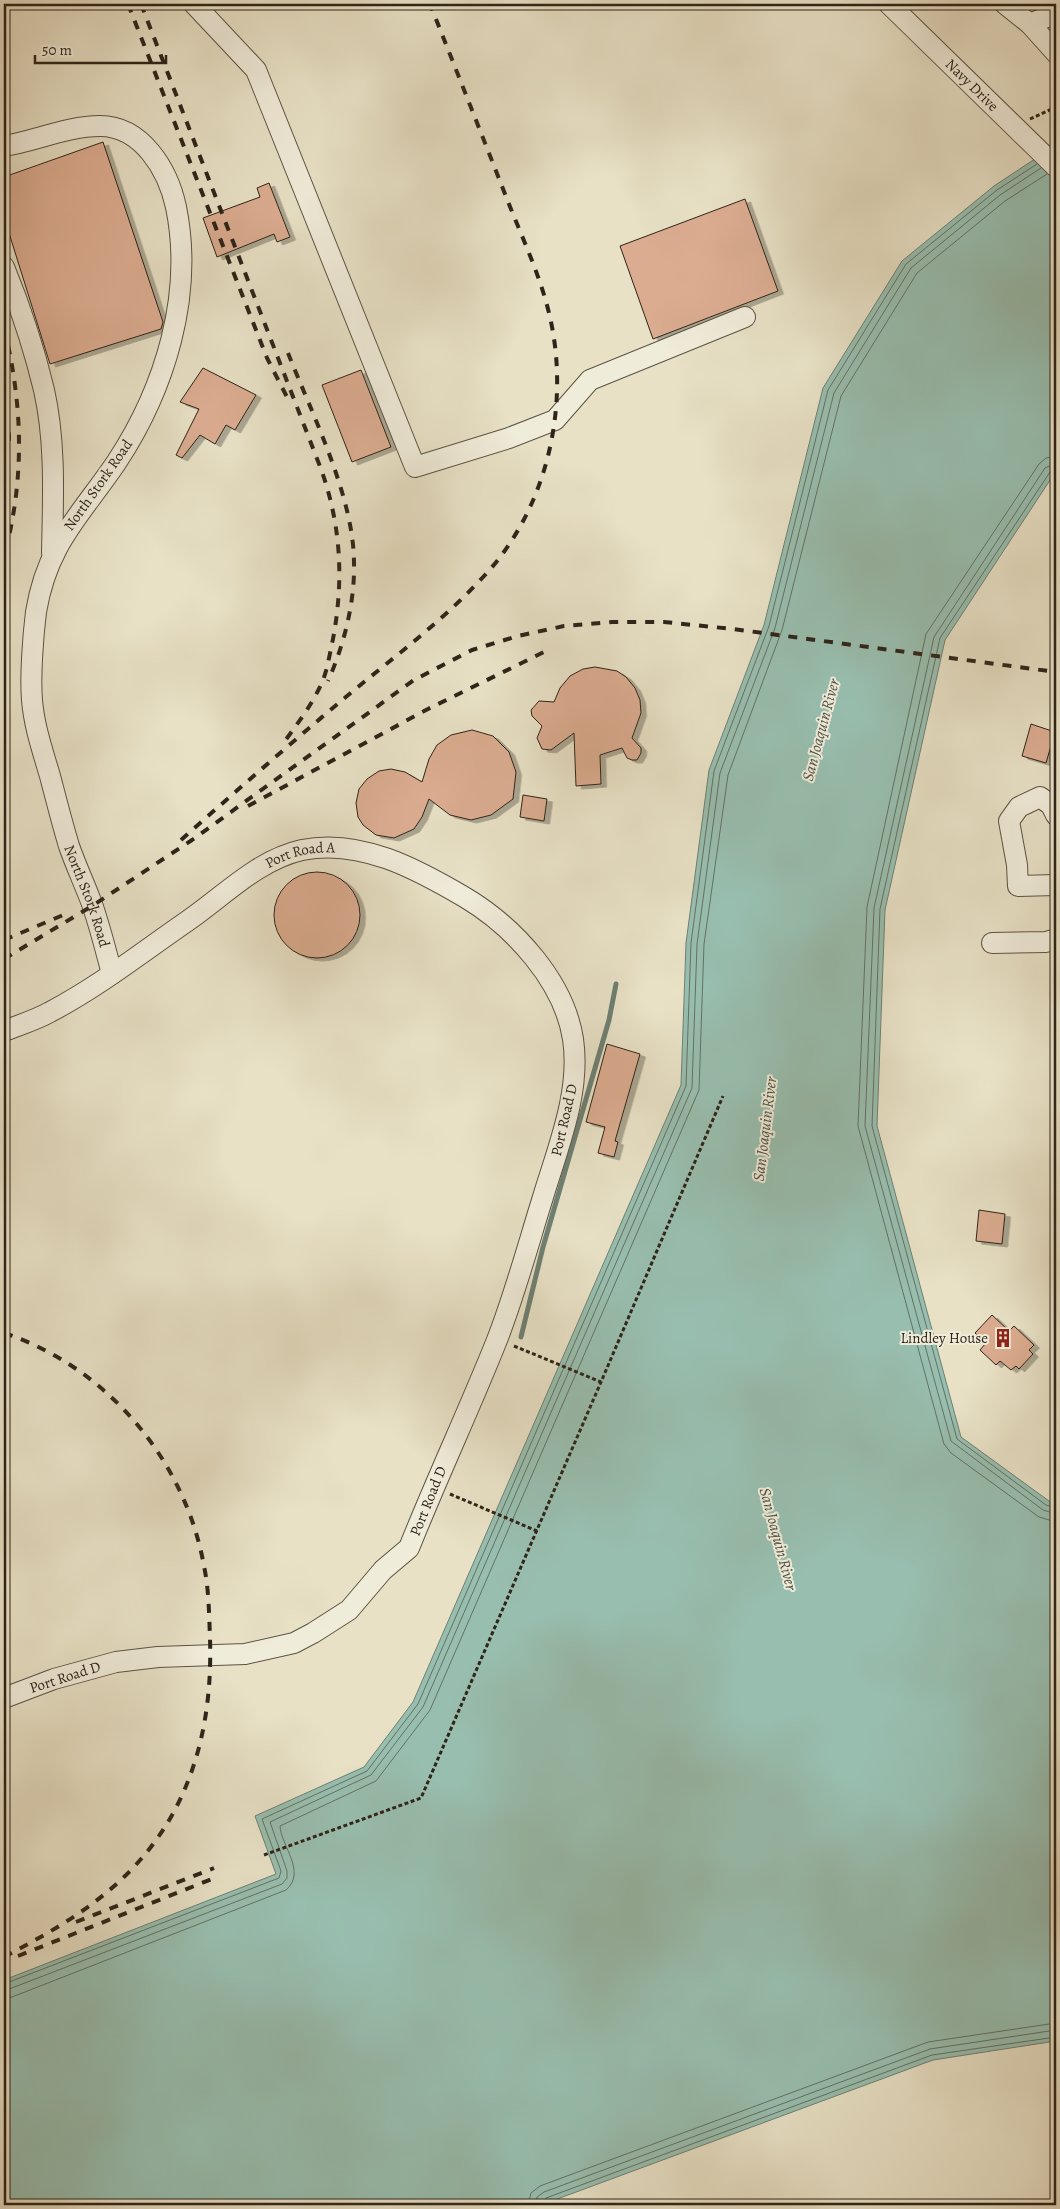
<svg xmlns="http://www.w3.org/2000/svg" width="1060" height="2209" font-family="Alegreya,serif">
<style>
.water{fill:#98beaf;stroke:#6e8073}
.lines{fill:none;stroke-linecap:round;stroke-linejoin:round}
.shore{stroke:#637164;stroke-width:1}
.stream{stroke:#6e8073;stroke-width:5}
.building{fill:#dbac90;stroke:#2e2419;filter:url(#shadow)}
.minor-casing{stroke:#5c5344;stroke-width:22}
.path{stroke:#2e2419;stroke-width:3;stroke-dasharray:4 2.5;stroke-linecap:butt}
.minor{stroke:#f0ecda;stroke-width:20}
.rail{stroke:#2e2419;stroke-width:4;stroke-dasharray:9 9;stroke-linecap:butt}
.labels{text-anchor:middle;dominant-baseline:central;stroke-width:4;stroke-linejoin:round;paint-order:stroke}
.street-label{font-size:15px;fill:#2e2419;stroke:#f0ecda}
.poi-label{font-size:15px;fill:#2e2419;stroke:#f0ecda;text-anchor:end}
.water-label{font-size:16px;font-style:italic;fill:#4e5246;stroke:#f0ecda}
</style>
<defs>
<filter id="shadow"><feDropShadow dx="5.5" dy="3" stdDeviation="0" flood-color="#0004"/></filter>
</defs>
<rect width="100%" height="100%" fill="#e8e1c6"/>
<filter id="stains"><feTurbulence type="fractalNoise" baseFrequency=".004" numOctaves="4"/><feColorMatrix values="0 0 0 0 .2 0 0 0 0 .09 0 0 0 0 .02 0 0 0 .5 -.17"/></filter>
<radialGradient id="worn" r=".72"><stop offset=".6" stop-color="#630" stop-opacity="0"/><stop offset="1" stop-color="#630" stop-opacity=".3"/></radialGradient>
<polygon class="water" points="1056,145 1056,471 945,640 885,910 877,1126 961,1437 1049,1501 1056,1503 1056,2041 933,2060 541,2205 4,2205 4,1980 276,1874 255,1816 364,1767 413,1702 681,1085 686,943 709,770 764,625 823,388 902,261 994,186"/>
<g class="lines">
<g class="shore">
<polyline points="1056,456 1046,458 1039,464 926,634 867,907 858,1126 944,1444 951,1453 1039,1517 1056,1522"/>
<polyline points="1056,463 1045,468 934,637 874,908 865,1126 951,1441 1043,1510 1056,1514"/>
<polyline points="1056,470 1050,472 940,638 880,909 872,1126 957,1439 1046,1505 1056,1508"/>
<polyline points="4,1984 279,1878 281,1871 262,1819 367,1771 418,1704 686,1086 691,943 714,771 769,626 828,390 906,264 997,190 1037,164"/>
<polyline points="4,1991 282,1884 287,1878 287,1871 270,1822 371,1775 423,1707 692,1088 697,944 720,773 775,628 834,393 911,268 1000,195 1041,168"/>
<path d="M 4,1998 L 12,1997 L 286,1890 C 307,1872 281,1846 280,1826 L 376,1781 L 430,1710 L 699,1090 L 704,944 L 728,775 L 782,630 L 841,396 L 917,273 L 1005,201 L 1047,174"/>
<polyline points="528,2205 531,2193 540,2186 928,2042 1056,2023"/>
<polyline points="536,2205 537,2197 544,2192 930,2049 1056,2030"/>
<polyline points="542,2205 546,2198 932,2055 1056,2037"/>
</g>
<polyline class="stream" points="521,1337 543,1247 609,1020 616,984"/>
</g>
<g class="building">
<polygon points="103,142 163,322 161,329 50,364 4,217 4,177"/>
<polygon points="269,183 290,237 277,242 274,234 217,257 203,218 260,197 257,188"/>
<polygon points="745,199 778,291 653,339 620,246"/>
<polygon points="203,368 256,395 235,430 226,425 215,444 200,435 182,458 176,455 199,409 180,402"/>
<polygon points="361,370 391,447 352,462 322,385"/>
<polygon points="595,667 617,671 626,677 635,688 640,700 641,713 632,738 641,748 641,753 637,760 632,760 627,758 622,748 600,755 601,784 576,786 574,733 551,750 542,749 537,738 542,726 532,716 531,710 539,701 554,702 560,688 570,676 583,669"/>
<polygon points="1031,724 1055,732 1046,763 1022,756"/>
<polygon points="472,730 493,736 509,752 516,772 513,799 491,815 471,820 450,815 429,799 422,817 414,829 394,838 376,835 363,825 358,817 356,803 359,789 367,779 379,771 391,769 405,772 422,782 429,759 437,745 451,735"/>
<polygon points="523,795 547,799 544,821 520,817"/>
<circle cx="317" cy="915" r="43"/>
<polygon points="607,1044 640,1054 615,1141 618,1142 614,1157 598,1153 605,1127 586,1122"/>
<polygon points="979,1210 1005,1214 1002,1244 976,1241"/>
<polygon points="992,1315 1009,1331 1014,1326 1034,1345 1029,1350 1033,1354 1019,1369 1016,1366 1011,1370 1000,1361 996,1365 980,1350 986,1343 975,1333"/>
</g>
<g class="lines">
<g class="minor-casing">
<g id="minor">
<polyline points="194,4 256,70 415,467 509,438 555,420 590,380 745,317"/>
<path id="s1" d="M 889,4 L 1056,167"/>
<polyline points="1005,4 1030,24 1056,53"/>
<polyline points="1030,24 1056,13"/>
<path id="s2" d="M 4,146 C 35,141 68,126 100,126 C 142,126 168,170 176,207 C 194,295 165,389 116,463 C 80,516 47,544 36,612 C 33,636 30,677 32,700 C 34,726 43,752 50,776 C 56,799 62,823 69,846 C 76,866 85,885 92,904 C 100,927 106,951 112,974"/>
<path d="M 4,267 C 20,306 34,348 44,390 C 56,443 53,499 52,553"/>
<polyline points="1056,815 1051,805 1040,797 1019,807 1009,821 1017,865 1018,886 1056,885"/>
<polyline points="992,943 1046,942 1056,939"/>
<path id="s3" d="M 4,1031 C 19,1025 36,1020 50,1012 C 98,987 141,953 186,922 C 223,897 257,860 302,850 C 360,838 417,869 466,898 C 514,927 564,981 573,1039 C 581,1092 558,1147 543,1197 C 528,1245 515,1294 497,1340 C 469,1410 437,1478 409,1548 L 383,1570 L 349,1610 L 313,1633 L 294,1643 L 245,1654 L 158,1657 L 116,1662 L 54,1679 L 4,1698"/>
</g>
</g>
<g class="path">
<polyline points="1030,119 1056,107"/>
<polyline points="514,1346 601,1382 723,1096"/>
<polyline points="450,1494 537,1531"/>
<polyline points="264,1855 421,1798 601,1382"/>
</g>
<use href="#minor" class="minor"/>
<g class="rail">
<polyline points="128,4 267,358 288,399"/>
<path d="M 141,4 L 321,469 C 341,525 344,580 333,639 C 330,652 328,667 323,680 C 313,704 297,724 282,745"/>
<path d="M 4,328 C 23,404 25,480 4,556"/>
<path d="M 288,353 C 312,414 354,497 354,563 C 355,602 344,645 328,681"/>
<polyline points="4,378 9,437 4,498"/>
<polyline points="248,806 428,709 546,651"/>
<path d="M 181,840 C 236,791 291,743 347,696 C 394,657 444,620 485,575 C 548,507 571,403 549,313 C 539,272 520,233 505,194 C 480,130 455,67 430,4"/>
<polyline points="4,940 68,913"/>
<polyline points="4,959 92,906 192,840 414,680 472,650 518,636 564,626 612,622 664,622 733,629 1056,672"/>
<path d="M 4,1333 C 107,1367 185,1460 204,1566 C 209,1590 209,1614 210,1638 C 212,1701 202,1762 171,1817 C 131,1886 72,1921 4,1957"/>
<polyline points="76,1922 214,1868"/>
<polyline points="18,1956 217,1877"/>
</g>
</g>
<defs>
<g id="building-bare" transform="scale(1.5)"><path d="M-4-6H4V6H1V3H-1V6H-4ZM-2.5-4.3h1.7v1.8h-1.7ZM.8-4.3h1.7v1.8H.8ZM-2.5-1h1.7V.8h-1.7ZM.8-1h1.7V.8H.8Z" fill="#8f2418" stroke="#f0ecda" stroke-width="2.5" paint-order="stroke"/></g>
</defs>
<g fill-rule="evenodd">
<use href="#building-bare" x="1003" y="1338"/>
</g>
<g class="labels">
<g class="street-label">
<text stroke="none"><textPath href="#s1" startOffset="116">Navy Drive</textPath></text>
<text transform="translate(98 485) rotate(-55)">North Stork Road</text>
<text stroke="none"><textPath href="#s3" startOffset="348">Port Road A</textPath></text>
<text stroke="none"><textPath href="#s2" startOffset="951">North Stork Road</textPath></text>
<text transform="translate(564 1120) rotate(-77)">Port Road D</text>
<text transform="translate(428 1501) rotate(-68)">Port Road D</text>
<text transform="translate(65 1677) rotate(-18)">Port Road D</text>
</g>
<g class="poi-label">
<text x="988" y="1338">Lindley House</text>
</g>
<g class="water-label">
<text transform="translate(821 730) rotate(-75)">San Joaquin River</text>
<text transform="translate(765 1129) rotate(-83)">San Joaquin River</text>
<text transform="translate(778 1539) rotate(75)">San Joaquin River</text>
</g>
</g>
<rect width="1060" height="2209" fill="none" stroke="#e8e1c6" stroke-width="20"/>
<rect x="5" y="5" width="1050" height="2199" fill="none" stroke="#2e2419" stroke-width="2.5"/>
<rect x="10" y="10" width="1040" height="2189" fill="none" stroke="#2e2419"/>
<path d="M35 55v8h131v-8" fill="none" stroke="#2e2419" stroke-width="2.5"/>
<text x="42" y="55" font-size="15" fill="#2e2419" stroke="#f0ecda" stroke-width="4" paint-order="stroke">50 m</text>
<rect width="100%" height="100%" filter="url(#stains)"/>
<rect width="100%" height="100%" fill="url(#worn)"/>
</svg>
